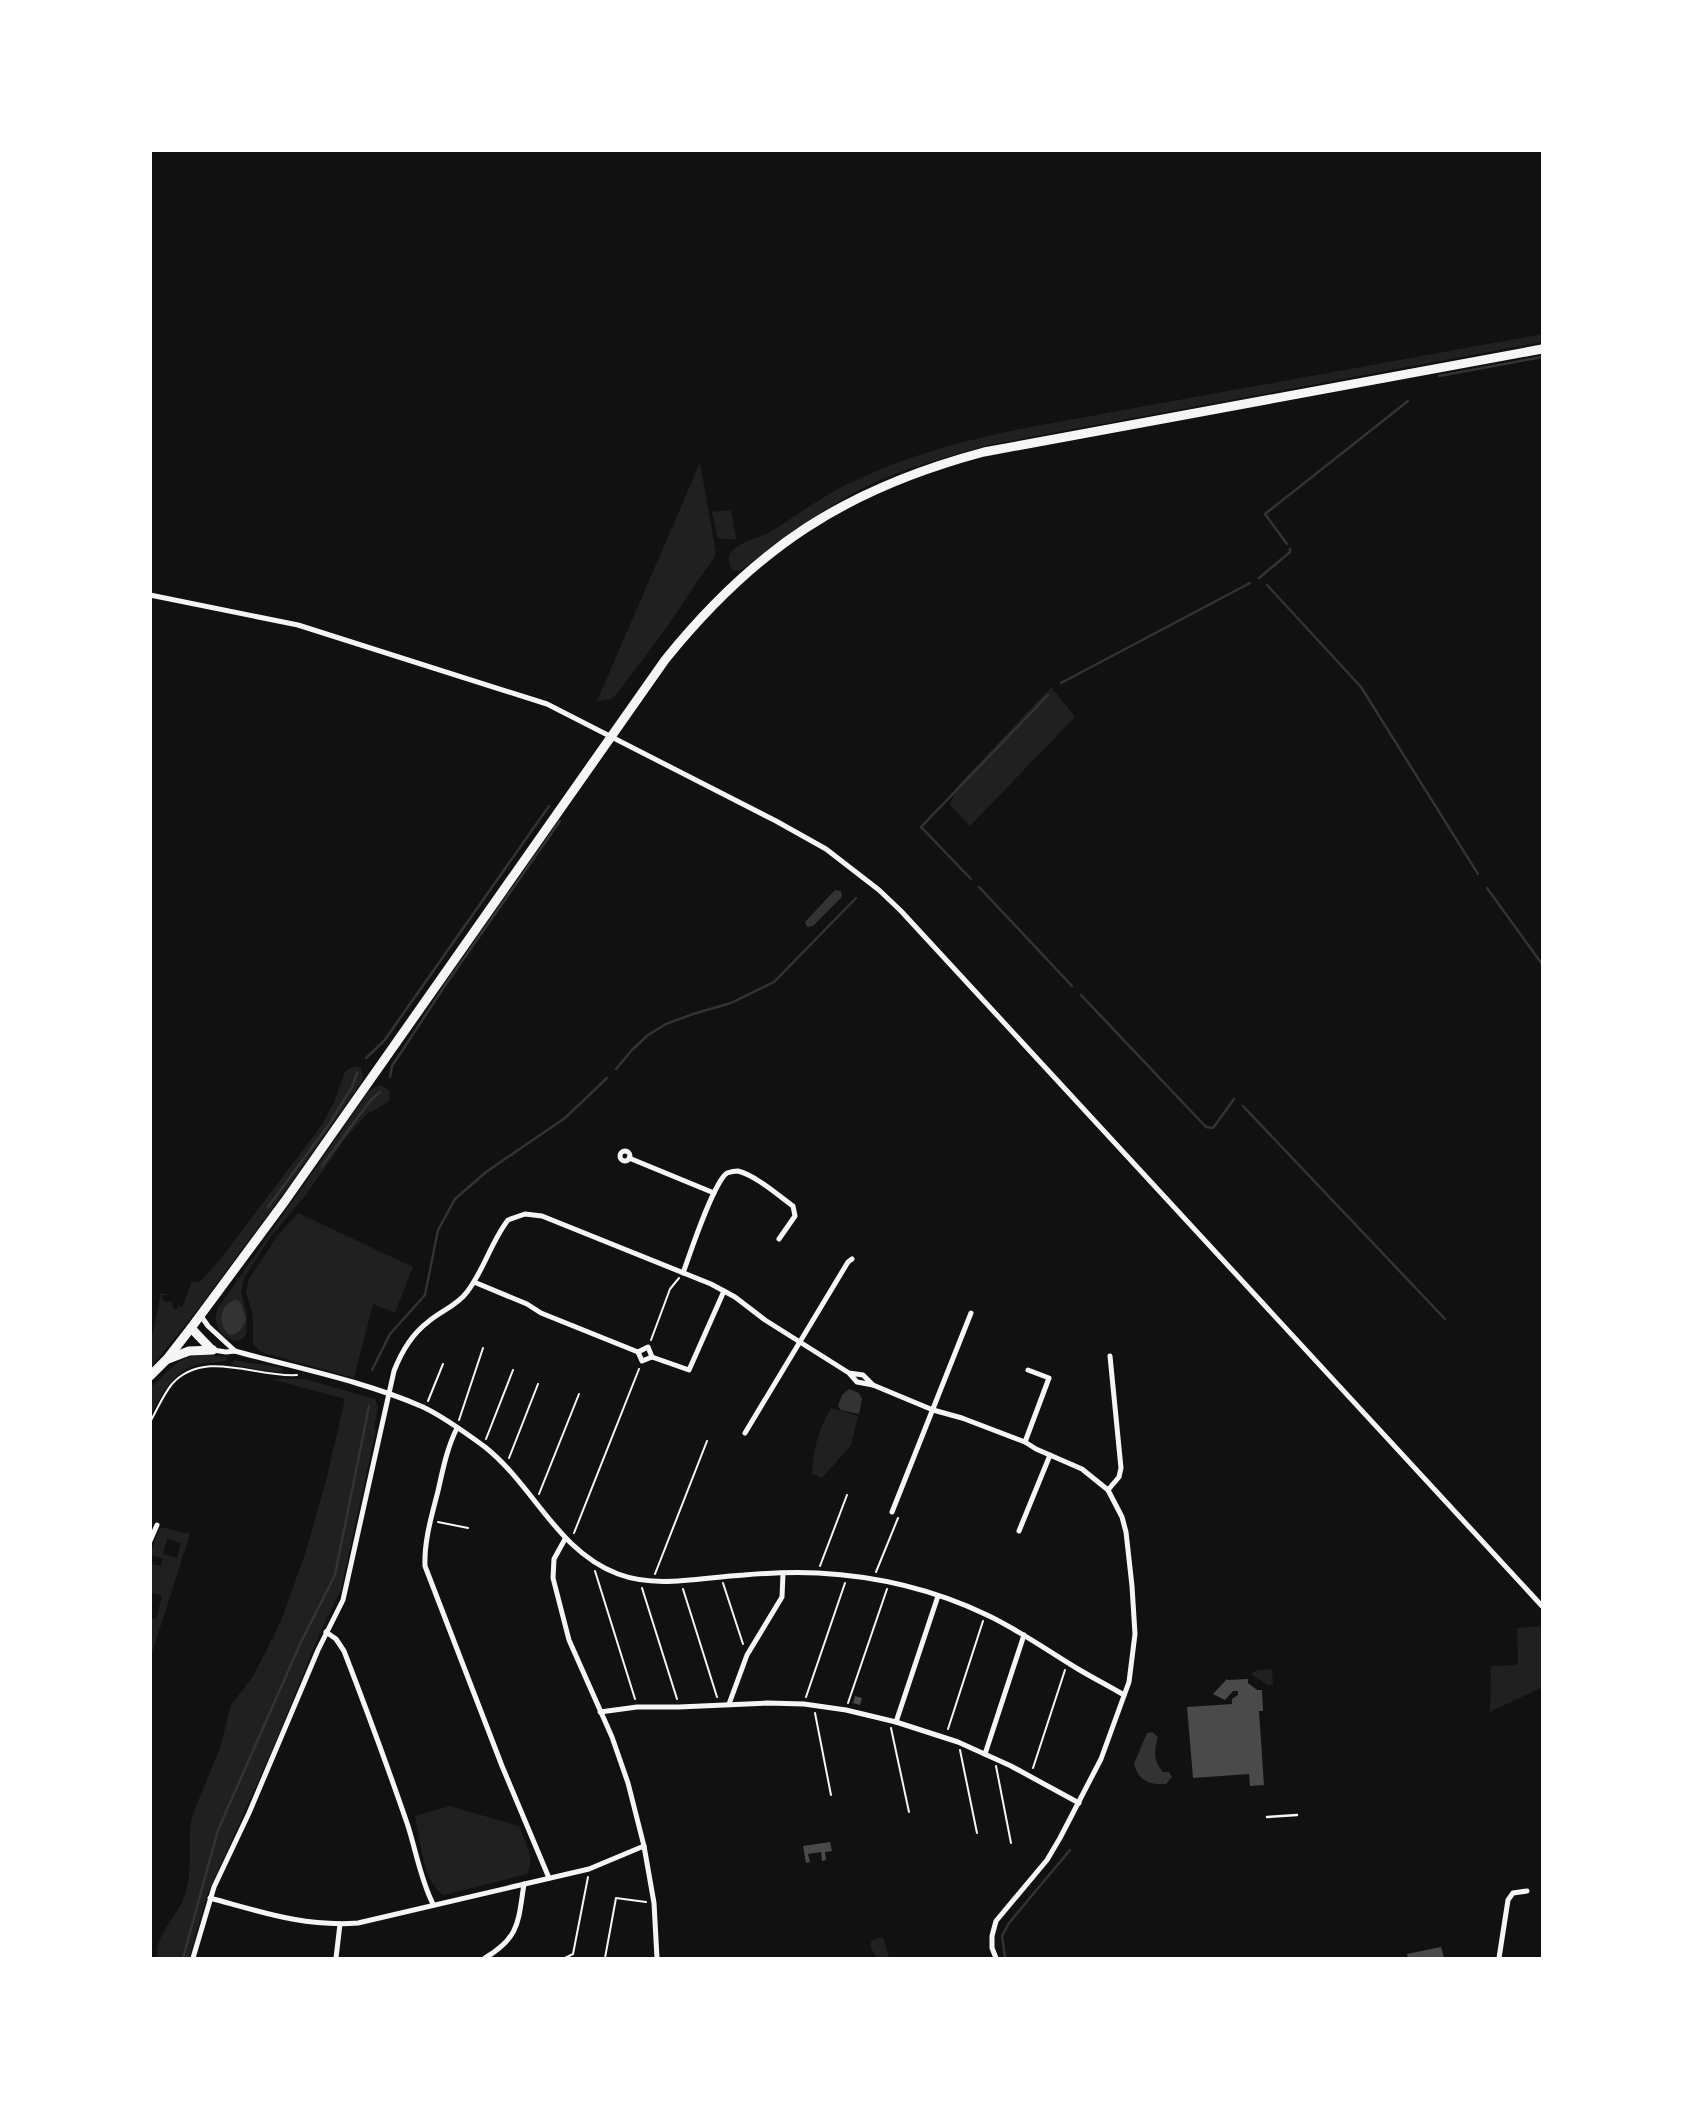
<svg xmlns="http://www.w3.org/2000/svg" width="1693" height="2109" font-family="Lato,sans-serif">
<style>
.green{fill:#202020;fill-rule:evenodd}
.water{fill:#333}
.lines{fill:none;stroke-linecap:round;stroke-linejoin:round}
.stream{stroke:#333;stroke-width:2.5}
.building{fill:#4a4a4a}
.path{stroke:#f5f5f5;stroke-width:2}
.service{stroke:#f5f5f5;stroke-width:2.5}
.minor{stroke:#f5f5f5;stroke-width:5}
.primary{stroke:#f5f5f5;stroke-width:9}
</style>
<rect width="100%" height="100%" fill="#111"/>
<g class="green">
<path d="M 1542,334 L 1542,342 L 988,445 C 947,457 904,468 865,487 C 820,510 780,541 740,571 L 732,570 C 717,546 755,540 770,532 C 793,518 814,502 838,489 C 897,458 960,441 1025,428 Z"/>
<path d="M 700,463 L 716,553 C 712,563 704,571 698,580 C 673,620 645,657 616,695 L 611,699 L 597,701 Z"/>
<polygon points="731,510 736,539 722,539 717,537 712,512"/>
<polygon points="1051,687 1075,717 970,826 950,805 957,787"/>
<polygon points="357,1066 361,1068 363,1077 361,1083 288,1187 192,1317 151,1367 151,1341 161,1293 170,1295 163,1295 162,1301 172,1302 174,1310 177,1309 178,1305 181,1307 183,1305 192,1281 198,1282 201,1281 222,1257 321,1126 333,1104 345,1072 348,1069"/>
<path d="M 380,1085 L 389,1090 L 390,1099 L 387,1103 L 367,1114 L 347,1136 L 305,1196 L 272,1235 L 244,1278 L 241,1291 L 247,1316 L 246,1335 L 239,1341 C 222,1340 211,1325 218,1308 L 367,1094 L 371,1089 Z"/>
<polygon points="298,1213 413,1267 395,1313 373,1304 354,1378 261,1352 253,1344 253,1316 246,1293 249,1279 278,1235"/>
<path d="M 203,1354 L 226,1357 L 227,1360 C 220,1364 209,1362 200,1364 C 174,1370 162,1393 151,1415 L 151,1387 C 167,1373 179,1355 203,1354 Z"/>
<polygon points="234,1360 282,1368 284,1371 272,1372 234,1365 232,1363"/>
<path d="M 271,1379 L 305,1379 L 375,1399 L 378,1407 L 374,1429 L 376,1430 L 341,1590 L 320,1633 L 270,1755 L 207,1895 L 189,1958 L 157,1958 C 155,1935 175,1919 183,1899 C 195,1871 186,1844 192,1816 L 220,1748 L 231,1705 L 252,1678 L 266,1651 L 281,1621 L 306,1551 L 327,1477 L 345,1399 Z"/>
<path d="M 831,1408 L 858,1416 L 851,1445 L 822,1478 L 812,1474 C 813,1450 818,1430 831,1408 Z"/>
<path d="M 160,1527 L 190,1534 L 151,1656 L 151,1618 L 156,1619 L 162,1596 L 151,1592 L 151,1564 L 161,1566 L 163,1559 L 151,1555 L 151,1552 ZM 167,1539 L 181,1543 L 177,1558 L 163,1554 Z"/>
<polygon points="1542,1626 1542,1687 1490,1712 1491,1666 1516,1665 1518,1663 1517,1628"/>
<polygon points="1272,1669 1273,1685 1268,1685 1251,1674 1255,1671"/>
<path d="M 450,1806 L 519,1826 C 525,1842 536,1859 527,1874 L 444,1895 C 423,1884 420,1838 415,1816 Z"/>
<polygon points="882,1937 884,1939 889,1958 877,1958 870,1946 872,1940"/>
</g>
<g class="water">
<polygon points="835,890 841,891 842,896 841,898 813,926 807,927 805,922"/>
<path d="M 236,1299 L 241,1303 L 246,1319 C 243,1328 239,1334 229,1335 C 216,1321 220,1306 236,1299 Z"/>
<polygon points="849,1389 859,1393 862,1399 859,1414 841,1410 838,1406 842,1395"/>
<path d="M 1152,1732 L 1158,1737 C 1154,1752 1153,1760 1163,1772 L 1169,1772 L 1172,1777 L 1166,1784 C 1149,1785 1139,1781 1134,1764 L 1147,1733 Z"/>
</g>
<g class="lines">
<g class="stream">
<polyline points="1439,376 1542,357"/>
<polyline points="1287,544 1265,514 1408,401"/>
<polyline points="1259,578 1290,552 1290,549"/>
<polyline points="1267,585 1361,687 1478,874"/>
<polyline points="1061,683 1250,583"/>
<polyline points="971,879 921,827 1048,695"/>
<polyline points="979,887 1072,986"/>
<polyline points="1487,888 1542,964"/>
<polyline points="1081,995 1206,1127 1213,1128 1234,1099"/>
<polyline points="366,1058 384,1041 549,806"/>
<polyline points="616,1069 632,1050 648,1035 666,1024 693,1014 731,1003 774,982 856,898"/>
<polyline points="390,1077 392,1066 446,984 560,821"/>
<polyline points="1243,1106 1445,1319"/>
<polyline points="322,1166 370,1101 380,1092"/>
<polyline points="268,1207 330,1123 352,1087 357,1073"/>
<polyline points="372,1370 390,1334 425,1295 438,1230 455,1199 486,1172 565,1118 607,1078"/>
<polyline points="1005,1957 1002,1936 1009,1923 1070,1850"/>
<polyline points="183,1958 218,1830 301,1642 335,1575 369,1406"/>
</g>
</g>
<g class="building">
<polygon points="1227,1679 1228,1680 1248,1679 1248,1683 1257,1690 1262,1690 1263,1711 1259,1711 1264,1785 1250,1786 1249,1774 1193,1778 1187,1707 1232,1704 1232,1699 1238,1695 1238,1691 1233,1691 1225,1700 1213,1694"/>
<polygon points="855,1696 862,1698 860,1705 853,1703"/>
<polygon points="830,1842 832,1851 825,1852 826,1860 822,1861 821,1852 808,1854 810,1862 806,1863 803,1846"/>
<polygon points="1441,1947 1444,1958 1408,1958 1407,1954"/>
</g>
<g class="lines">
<g class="path">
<polyline points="651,1340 670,1289 679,1278"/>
<polyline points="428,1401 443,1364"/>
<polyline points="459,1420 483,1348"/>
<path d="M 150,1422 C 157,1410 163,1395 172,1384 C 205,1348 256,1378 297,1375"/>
<polyline points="486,1439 513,1370"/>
<polyline points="509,1458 538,1384"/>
<polyline points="539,1494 579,1394"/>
<polyline points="438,1522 468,1528"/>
<polyline points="574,1533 639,1369"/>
<polyline points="820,1566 847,1495"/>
<polyline points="595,1571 635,1699"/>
<polyline points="876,1572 898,1518"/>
<polyline points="655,1574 707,1441"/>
<polyline points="723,1583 743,1644"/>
<polyline points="642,1588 677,1699"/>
<polyline points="683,1589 717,1697"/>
<polyline points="806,1697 845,1583"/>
<polyline points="848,1703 887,1589"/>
<polyline points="815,1713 831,1795"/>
<polyline points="891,1728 909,1812"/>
<polyline points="948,1729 983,1621"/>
<polyline points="960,1750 977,1833"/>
<polyline points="996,1766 1011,1843"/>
<polyline points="1033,1768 1065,1670"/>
<polyline points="565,1958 573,1954 588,1877"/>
<polyline points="605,1958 616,1898 646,1902"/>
</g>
<polyline class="service" points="1267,1817 1297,1815"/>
<g class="minor">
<polyline points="150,595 298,625 547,704 776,821 826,849 879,890 901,911 1542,1606"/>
<circle cx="625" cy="1156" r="5"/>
<polyline points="629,1158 714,1193"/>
<path d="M 683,1273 C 690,1254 713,1183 727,1173 C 730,1172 735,1171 738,1171 C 755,1175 779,1196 793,1206 L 795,1216 L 779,1239"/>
<polyline points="474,1282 527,1304 541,1313 638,1352"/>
<polyline points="201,1316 208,1326 235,1351"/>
<polygon points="648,1347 652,1357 642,1361 638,1352"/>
<path d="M 213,1350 L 226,1352 L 235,1351 C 296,1368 364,1381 423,1407 C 444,1417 466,1433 485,1447 C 534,1486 557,1551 618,1574 C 658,1589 703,1577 744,1575 C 768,1573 794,1572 818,1573 C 876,1576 935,1590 987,1615 C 1019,1630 1048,1651 1078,1669 C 1093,1678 1109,1686 1124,1695"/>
<polyline points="652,1357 689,1370 724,1291"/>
<polyline points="873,1385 933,1410 962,1418 1025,1442 1036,1449 1082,1469 1108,1490 1122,1517 1126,1532 1132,1586 1135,1634 1129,1682 1101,1759 1060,1838 1047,1860 996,1921 992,1936 992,1948 996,1958"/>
<path d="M 457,1428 C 447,1448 443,1469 438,1491 C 432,1515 424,1540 425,1566 L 502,1766 L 549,1878"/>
<polyline points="745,1433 848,1262 852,1259"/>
<polyline points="1025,1442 1049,1378 1028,1370"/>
<polyline points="1108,1490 1119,1477 1121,1468 1110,1356"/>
<polyline points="892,1512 971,1313"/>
<polyline points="1019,1531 1050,1455"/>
<polyline points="565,1539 554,1559 553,1578 569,1640 612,1737 628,1783 644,1846 654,1903 657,1958"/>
<polyline points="150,1541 157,1525"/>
<path d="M 326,1632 L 336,1639 L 344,1651 C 366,1708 387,1765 407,1823 C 416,1850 420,1878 433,1904"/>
<polyline points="729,1704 747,1655 782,1597 783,1574"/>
<polyline points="600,1712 637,1707 679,1707 767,1703 804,1704 846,1710 896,1722 958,1742 1011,1766 1079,1803"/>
<polyline points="896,1722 938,1596"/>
<polyline points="985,1754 1024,1635"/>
<path d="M 210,1898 C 262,1912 304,1927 358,1923 L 589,1869 L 644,1846"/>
<path d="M 193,1958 L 214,1887 L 249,1813 L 318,1650 L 343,1600 L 394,1371 C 401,1353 412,1334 428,1322 C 440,1311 457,1306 467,1292 C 484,1270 491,1242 508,1220 L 525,1214 L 542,1216 L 711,1284 L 735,1297 L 765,1320 L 849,1373 L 857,1382 L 873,1385 L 863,1375 L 849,1373"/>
<polyline points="336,1958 340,1924"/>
<path d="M 485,1958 C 520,1937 518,1922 524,1884"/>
<polyline points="1499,1958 1508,1900 1513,1893 1527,1891"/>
</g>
<g class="primary">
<polyline points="191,1328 211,1349"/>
<polyline points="168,1359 189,1351 213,1350"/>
<path d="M 150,1376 L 167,1359 L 191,1328 L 285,1201 L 665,660 C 755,548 845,489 984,452 L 1542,349"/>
</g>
</g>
<rect width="1693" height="2109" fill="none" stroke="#ffffff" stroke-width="304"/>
</svg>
